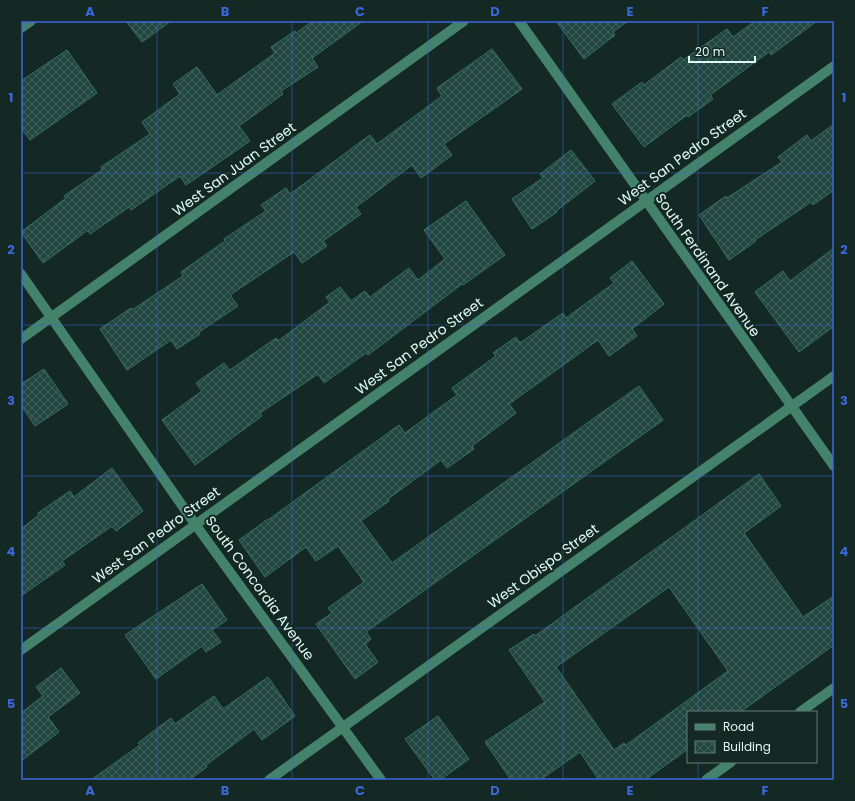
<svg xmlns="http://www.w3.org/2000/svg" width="855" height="801" font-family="Poppins,sans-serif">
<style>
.building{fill:url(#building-cross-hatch);stroke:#377165;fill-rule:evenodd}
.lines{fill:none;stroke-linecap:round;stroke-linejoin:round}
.minor{stroke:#44826c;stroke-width:10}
.grid{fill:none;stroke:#3a68dc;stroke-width:1;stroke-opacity:0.55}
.labels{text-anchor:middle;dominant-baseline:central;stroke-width:4;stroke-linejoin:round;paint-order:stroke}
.street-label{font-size:14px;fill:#dffbf3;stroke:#142824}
.neatline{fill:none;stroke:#3a68dc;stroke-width:1.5}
.grid-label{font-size:13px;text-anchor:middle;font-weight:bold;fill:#3a68dc}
</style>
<defs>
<pattern id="building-cross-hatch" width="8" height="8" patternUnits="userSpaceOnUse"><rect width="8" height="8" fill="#224740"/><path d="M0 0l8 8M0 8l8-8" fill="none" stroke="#42625c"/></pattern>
</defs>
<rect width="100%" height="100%" fill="#142824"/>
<g class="building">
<polygon points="126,21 171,21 142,42"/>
<polygon points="313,21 363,21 312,58 318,67 281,91 283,94 239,126 250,141 186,185 180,176 131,210 129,207 90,234 88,230 43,263 21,232 66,198 64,196 102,170 101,167 150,134 142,122 180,94 173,84 197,67 217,95 275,53 271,47 295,31 296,33"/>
<polygon points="556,21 628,21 613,32 615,35 584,59"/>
<polygon points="755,21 817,21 771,55 769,52 710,95 713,99 688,117 687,115 644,147 612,104 642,82 644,85 681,57 683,60 727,29 733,37"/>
<polygon points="492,49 522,89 444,144 452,155 421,178 412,165 356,207 361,214 323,241 327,246 302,263 294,252 230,295 238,306 199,332 200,334 177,349 171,340 127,370 100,329 131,308 132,310 183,276 181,272 225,241 224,239 266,211 261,205 286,188 290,194 370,135 377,144 442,96 437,88"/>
<polygon points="67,50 97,93 30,140 21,128 21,81"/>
<polygon points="834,124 834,190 813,205 811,202 755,240 756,241 729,260 699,215 726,196 727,198 782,162 778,157 807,135 811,141"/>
<polygon points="571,150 595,181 556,211 557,212 532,229 512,199 543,178 540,174"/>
<polygon points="466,201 505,255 463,285 462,284 368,355 366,353 324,383 318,374 260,413 262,416 195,465 162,420 202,391 196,383 224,363 230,370 276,338 278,341 330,302 326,297 340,287 351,301 365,291 370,297 409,268 418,280 445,259 424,230"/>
<polygon points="834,248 834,326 799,352 755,292 783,271 790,281"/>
<polygon points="632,261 664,304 632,329 637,336 609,356 598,340 509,404 516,413 472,446 474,449 447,468 441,460 388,499 389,501 361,521 392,563 639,386 663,420 366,632 371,639 365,644 378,662 355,679 316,624 332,613 328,608 364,582 338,546 316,561 306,547 265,577 239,540 268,519 268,520 399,425 405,433 457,395 452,388 496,356 493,353 516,337 520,343 563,313 566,318 614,283 610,278"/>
<polygon points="44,369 68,404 35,426 21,405 21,384"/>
<polygon points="112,468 143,511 116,531 112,526 62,561 65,565 21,596 21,529 39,515 38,513 70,491 74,497"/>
<path d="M 759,474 L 781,506 L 744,533 L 803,617 L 834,596 L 834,645 L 740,712 L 688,712 L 688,749 L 645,780 L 599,780 L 580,752 L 540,780 L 511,780 L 485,742 L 545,702 L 509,650 L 534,634 L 535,636 ZM 669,587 L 728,671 L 626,745 L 624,743 L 614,750 L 556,667 Z"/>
<polygon points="202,584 227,620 212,630 221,642 206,652 202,646 156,679 125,635"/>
<polygon points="61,668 80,693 48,717 59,732 21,761 21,713 43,696 36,687"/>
<polygon points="268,677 295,716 262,740 254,729 206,765 207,767 189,780 91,780 140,745 138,743 171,718 175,724 214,696 223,709"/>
<polygon points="438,716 469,759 440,780 435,780 405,739"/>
</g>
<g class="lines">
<g class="minor">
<polyline points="519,21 834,466"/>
<polyline points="21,28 31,21"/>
<polyline points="21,274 195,524 381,780"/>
<polyline points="21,339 464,21"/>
<polyline points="21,650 834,66"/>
<polyline points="800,712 834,688"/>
<polyline points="269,780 834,376"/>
<polyline points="706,780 731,762"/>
</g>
</g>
<path class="grid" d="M 157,21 L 157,780M 292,21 L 292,780M 428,21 L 428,780M 563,21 L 563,780M 698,21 L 698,712M 21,173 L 834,173M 21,325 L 834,325M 21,476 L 834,476M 21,628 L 834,628M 698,762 L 698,780"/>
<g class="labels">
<g class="street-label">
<text transform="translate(682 157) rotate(-36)">West San Pedro Street</text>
<text transform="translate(234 169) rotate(-36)">West San Juan Street</text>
<text transform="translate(708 265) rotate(55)">South Ferdinand Avenue</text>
<text transform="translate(419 346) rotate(-36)">West San Pedro Street</text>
<text transform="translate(156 535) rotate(-36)">West San Pedro Street</text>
<text transform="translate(543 566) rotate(-36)">West Obispo Street</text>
<text transform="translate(260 588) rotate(54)">South Concordia Avenue</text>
</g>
</g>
<rect width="855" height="801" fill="none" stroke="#142824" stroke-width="44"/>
<rect x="687" y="711" width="130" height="52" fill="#142824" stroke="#657c77"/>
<rect x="695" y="724" width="20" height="6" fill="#44826c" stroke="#657c77"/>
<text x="723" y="731" font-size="12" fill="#dffbf3">Road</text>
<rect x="695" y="741" width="20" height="12" fill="url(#building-cross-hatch)" stroke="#657c77"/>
<text x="723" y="751" font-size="12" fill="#dffbf3">Building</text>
<path d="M689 56v6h66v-6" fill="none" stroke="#dffbf3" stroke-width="2"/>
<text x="695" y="56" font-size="12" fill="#dffbf3" stroke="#142824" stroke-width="3" paint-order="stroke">20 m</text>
<rect x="22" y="22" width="811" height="757" class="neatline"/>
<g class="grid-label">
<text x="90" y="16">A</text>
<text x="225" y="16">B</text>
<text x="360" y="16">C</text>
<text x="495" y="16">D</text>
<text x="630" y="16">E</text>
<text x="765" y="16">F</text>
<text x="11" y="102">1</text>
<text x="844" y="102">1</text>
<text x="11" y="254">2</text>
<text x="844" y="254">2</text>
<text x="11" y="405">3</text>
<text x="844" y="405">3</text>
<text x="11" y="556">4</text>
<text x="844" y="556">4</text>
<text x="11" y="708">5</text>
<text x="844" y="708">5</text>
<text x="90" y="795">A</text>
<text x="225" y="795">B</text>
<text x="360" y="795">C</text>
<text x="495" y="795">D</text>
<text x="630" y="795">E</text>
<text x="765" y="795">F</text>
</g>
</svg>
